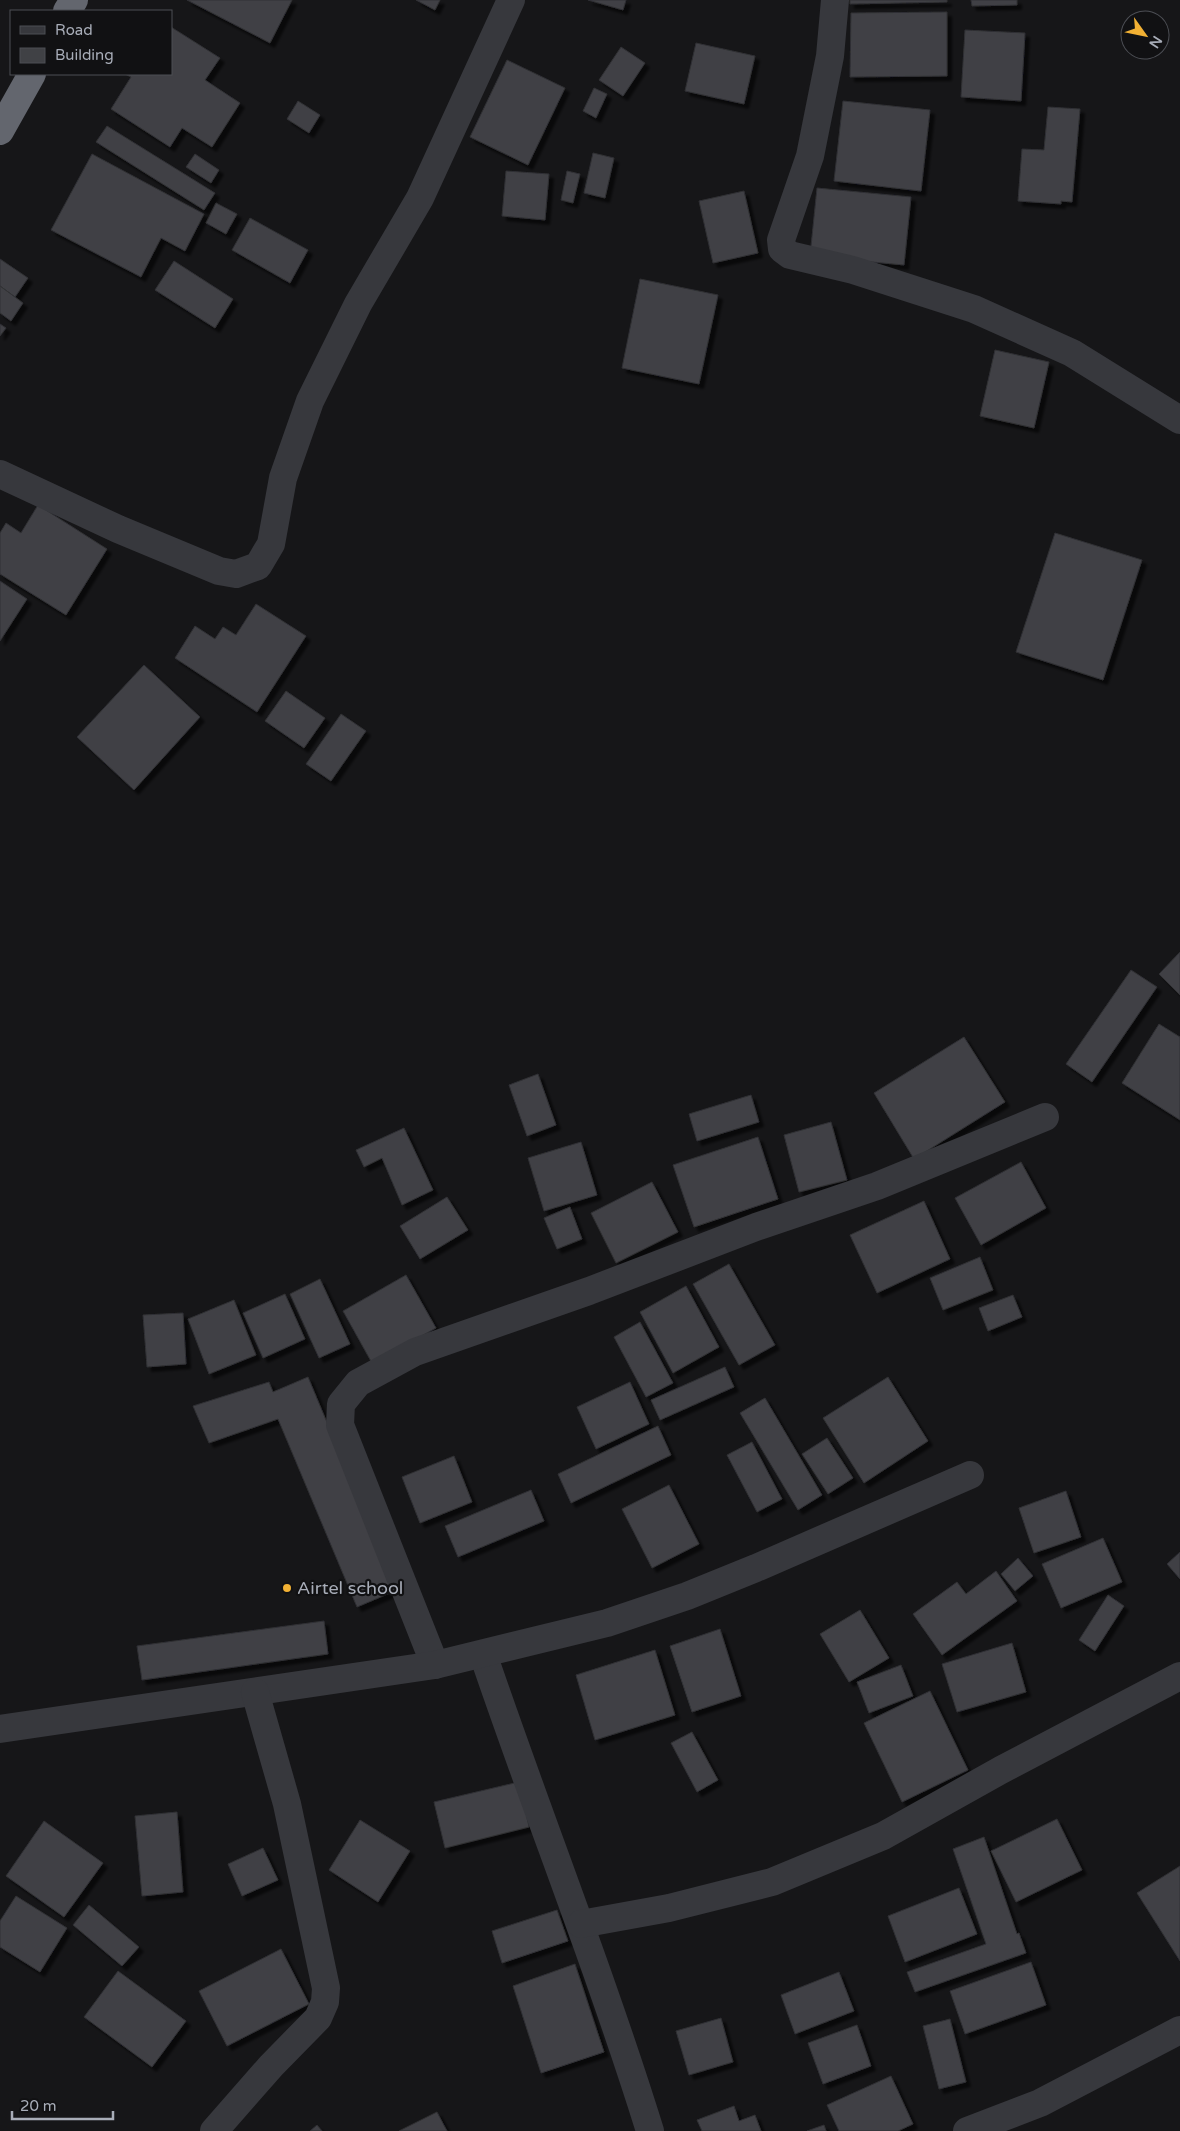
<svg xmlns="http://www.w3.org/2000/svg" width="1180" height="2131" font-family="'Varela Round',sans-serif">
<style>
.building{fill:#404145;stroke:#303034;filter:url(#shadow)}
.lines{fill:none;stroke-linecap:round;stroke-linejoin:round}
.street{stroke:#37383d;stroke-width:28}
.highway{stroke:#63666e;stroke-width:28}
.poi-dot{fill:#f2b134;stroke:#111113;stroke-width:2}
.labels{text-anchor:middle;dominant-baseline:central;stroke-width:4.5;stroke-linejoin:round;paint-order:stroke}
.poi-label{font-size:18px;fill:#a8adb8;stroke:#111113;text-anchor:start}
</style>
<defs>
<filter id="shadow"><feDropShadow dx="4.5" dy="4.5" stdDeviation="1" flood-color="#0009"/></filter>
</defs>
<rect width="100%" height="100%" fill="#161618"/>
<g class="building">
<polygon points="187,0 292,0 270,43"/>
<polygon points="416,0 440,0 435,10"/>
<polygon points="588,0 626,0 623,10"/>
<polygon points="850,0 947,0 947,2 850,4"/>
<polygon points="971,0 1017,0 1017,5 972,6"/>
<polygon points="947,12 947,76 850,77 851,13"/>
<polygon points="171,27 220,58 205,80 240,103 212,147 182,128 170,147 111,109 131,77 125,74 171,74"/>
<polygon points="965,30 1025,33 1021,101 961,97"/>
<polygon points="696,43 755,56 744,104 685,91"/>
<polygon points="621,47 645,63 623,96 599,80"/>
<polygon points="507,60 565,88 528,165 470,137"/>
<polygon points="594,88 607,94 596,118 583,111"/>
<polygon points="298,101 320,115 309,133 287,119"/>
<polygon points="843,101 930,110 921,191 834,181"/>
<polygon points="1048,107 1080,109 1072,202 1061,201 1061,204 1018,201 1022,149 1044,150"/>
<polygon points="107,126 215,193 204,210 96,142"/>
<polygon points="593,153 614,158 605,198 584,193"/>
<polygon points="92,154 204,214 185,251 161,238 141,277 51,230"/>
<polygon points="195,154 219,170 211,183 186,167"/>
<polygon points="506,171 549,174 545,220 502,216"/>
<polygon points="567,171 580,174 573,203 561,200"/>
<polygon points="817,188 911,197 904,265 810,256"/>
<polygon points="744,191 758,253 713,263 699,201"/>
<polygon points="216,203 237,214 226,234 206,223"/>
<polygon points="250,218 308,250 290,283 232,250"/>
<polygon points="0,259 28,278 15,297 0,286"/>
<polygon points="174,261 233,299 215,328 155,290"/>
<polygon points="640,279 718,295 699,384 622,368"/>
<polygon points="0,286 23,303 11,321 0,313"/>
<polygon points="0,324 6,328 0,336"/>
<polygon points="995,350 1049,362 1034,428 980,416"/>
<polygon points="38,505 107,549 66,615 0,574 0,533 6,523 21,533"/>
<polygon points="1055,533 1142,560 1103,680 1016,652"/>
<polygon points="0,581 27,599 0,641"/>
<polygon points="256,604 306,636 257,712 175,658 195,626 215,639 223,627 236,635"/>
<polygon points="144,665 200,717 134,790 77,737"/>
<polygon points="286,691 325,718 304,748 265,721"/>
<polygon points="341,714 366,731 331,781 306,764"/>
<polygon points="1180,952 1180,995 1159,974"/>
<polygon points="1131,970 1157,987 1092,1082 1066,1064"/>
<polygon points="1159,1024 1180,1037 1180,1120 1122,1083"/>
<polygon points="964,1037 1005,1102 914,1159 874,1093"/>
<polygon points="538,1074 556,1125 527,1136 509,1085"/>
<polygon points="751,1095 759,1122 697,1141 689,1114"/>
<polygon points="831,1122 847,1180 799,1192 784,1135"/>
<polygon points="404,1128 433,1190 402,1205 382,1158 364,1167 356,1150"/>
<polygon points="758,1137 778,1199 694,1227 673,1165"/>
<polygon points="581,1142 597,1195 544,1211 528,1158"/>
<polygon points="1021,1162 1046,1208 981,1245 955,1198"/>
<polygon points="652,1182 678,1232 616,1263 591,1213"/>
<polygon points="447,1197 468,1230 420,1259 400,1226"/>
<polygon points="924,1201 950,1259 877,1293 850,1235"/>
<polygon points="570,1207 582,1239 557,1249 544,1218"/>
<polygon points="980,1257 993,1290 943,1310 930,1278"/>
<polygon points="729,1264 775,1345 739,1365 693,1284"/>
<polygon points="406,1275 436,1328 372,1363 343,1311"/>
<polygon points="320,1279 350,1344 319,1358 290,1294"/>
<polygon points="686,1286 719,1347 673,1373 640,1312"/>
<polygon points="285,1294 305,1339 263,1358 243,1313"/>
<polygon points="1013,1295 1022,1317 988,1331 979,1308"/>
<polygon points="234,1300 256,1355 209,1374 188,1319"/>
<polygon points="183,1313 186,1364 147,1367 143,1315"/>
<polygon points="640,1322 673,1383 646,1397 614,1337"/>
<polygon points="725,1367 734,1387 660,1420 651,1400"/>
<polygon points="308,1377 397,1590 357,1607 278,1419 209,1443 193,1406 269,1382 273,1392"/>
<polygon points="888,1377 928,1441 864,1483 823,1418"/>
<polygon points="630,1382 649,1424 596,1449 577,1407"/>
<polygon points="765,1398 822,1495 798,1510 740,1413"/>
<polygon points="658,1426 671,1455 571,1503 558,1474"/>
<polygon points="827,1438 853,1478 828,1494 802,1454"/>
<polygon points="752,1442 782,1499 757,1512 727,1455"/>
<polygon points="454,1456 472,1502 420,1523 402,1477"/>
<polygon points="669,1485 699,1544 652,1568 622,1509"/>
<polygon points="531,1490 544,1521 458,1557 445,1526"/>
<polygon points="1066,1491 1081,1537 1034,1553 1019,1508"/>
<polygon points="1103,1538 1122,1582 1061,1608 1042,1564"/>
<polygon points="1180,1552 1180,1579 1167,1564"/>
<polygon points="1018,1558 1033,1576 1015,1591 1001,1574"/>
<polygon points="996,1571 1017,1601 942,1655 913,1614 957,1582 966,1594"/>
<polygon points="1108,1595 1124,1606 1095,1651 1079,1640"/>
<polygon points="860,1610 889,1658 849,1682 820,1634"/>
<polygon points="324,1621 328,1654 142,1680 137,1646"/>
<polygon points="720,1629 741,1696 692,1712 670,1646"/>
<polygon points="1012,1643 1026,1692 957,1712 942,1664"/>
<polygon points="655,1650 675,1715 595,1740 576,1675"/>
<polygon points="901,1665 913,1696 869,1713 857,1682"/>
<polygon points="930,1691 968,1770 902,1802 864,1723"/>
<polygon points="692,1732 718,1780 697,1792 671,1743"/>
<polygon points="519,1782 529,1827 445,1848 434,1802"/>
<polygon points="177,1812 183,1892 142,1896 135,1816"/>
<polygon points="1057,1819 1082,1870 1016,1902 991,1851"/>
<polygon points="360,1820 410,1851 378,1902 329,1870"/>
<polygon points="44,1821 103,1863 64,1917 6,1876"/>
<polygon points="984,1837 1017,1934 1019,1933 1026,1953 915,1992 907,1972 986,1944 953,1849"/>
<polygon points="263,1848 278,1880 242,1896 228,1864"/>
<polygon points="1180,1866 1180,1961 1137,1893"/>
<polygon points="959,1888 977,1934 905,1962 888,1916"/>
<polygon points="16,1896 67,1928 40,1972 0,1947 0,1921"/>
<polygon points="89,1905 139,1947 122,1966 73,1925"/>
<polygon points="557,1910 568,1941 502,1963 492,1931"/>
<polygon points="281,1949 309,2004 227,2046 199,1991"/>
<polygon points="1031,1962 1046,2005 965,2034 950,1991"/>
<polygon points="575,1964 604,2052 541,2073 513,1986"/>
<polygon points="118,1971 186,2021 152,2067 84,2017"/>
<polygon points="839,1972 854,2011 795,2034 781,1995"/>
<polygon points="721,2018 733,2062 689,2075 676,2031"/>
<polygon points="950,2019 966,2082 939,2089 923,2026"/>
<polygon points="857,2025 871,2066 823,2084 808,2043"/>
<polygon points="891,2076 913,2124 898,2131 839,2131 827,2105"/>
<polygon points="734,2106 739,2121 755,2115 761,2131 702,2131 697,2120"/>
<polygon points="437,2112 447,2131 399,2131"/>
<polygon points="317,2125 322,2131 310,2131"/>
<polygon points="824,2125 826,2131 807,2131"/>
</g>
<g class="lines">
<g class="street">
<polyline points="835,0 830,56 810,156 781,240 782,249 790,255 853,270 974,309 1072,353 1180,420"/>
<polyline points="0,474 118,529 219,571 236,574 258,566 271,544 283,478 310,401 358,304 420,198 511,0"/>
<path d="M 483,1654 C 537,1813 600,1970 650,2131"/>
<polyline points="435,1665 340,1425 341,1404 358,1383 415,1352 589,1291 756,1227 877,1186 1045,1117"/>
<polyline points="0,1729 435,1665 607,1623 687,1596 756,1568 970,1475"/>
<polyline points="581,1924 669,1908 772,1882 883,1836 1001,1770 1180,1676"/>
<polyline points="214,2131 271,2066 318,2018 325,2002 326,1988 287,1804 255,1692"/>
<polyline points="967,2131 1040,2103 1180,2030"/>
</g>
<g class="highway">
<polyline points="67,11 74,0"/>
<polyline points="0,131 32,74"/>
</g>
</g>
<circle class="poi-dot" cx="287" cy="1588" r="5"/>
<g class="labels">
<g class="poi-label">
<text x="297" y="1588">Airtel school</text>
</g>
</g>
<rect x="10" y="10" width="162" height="65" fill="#111113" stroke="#4d4f55"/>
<rect x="20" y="26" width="25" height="8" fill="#37383d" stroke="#4d4f55"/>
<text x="55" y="35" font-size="15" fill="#a8adb8">Road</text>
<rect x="20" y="48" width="25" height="15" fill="#404145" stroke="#4d4f55"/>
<text x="55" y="60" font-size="15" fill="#a8adb8">Building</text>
<g transform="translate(1145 35) rotate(123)"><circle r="24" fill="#111113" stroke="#4d4f55"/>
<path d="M0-4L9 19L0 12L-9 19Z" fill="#f2b134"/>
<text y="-8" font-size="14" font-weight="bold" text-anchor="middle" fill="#a8adb8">N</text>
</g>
<path d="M12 2111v8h101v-8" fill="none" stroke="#a8adb8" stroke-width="2.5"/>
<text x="20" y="2111" font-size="15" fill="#a8adb8" stroke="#111113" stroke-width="4" paint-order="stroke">20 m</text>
</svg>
